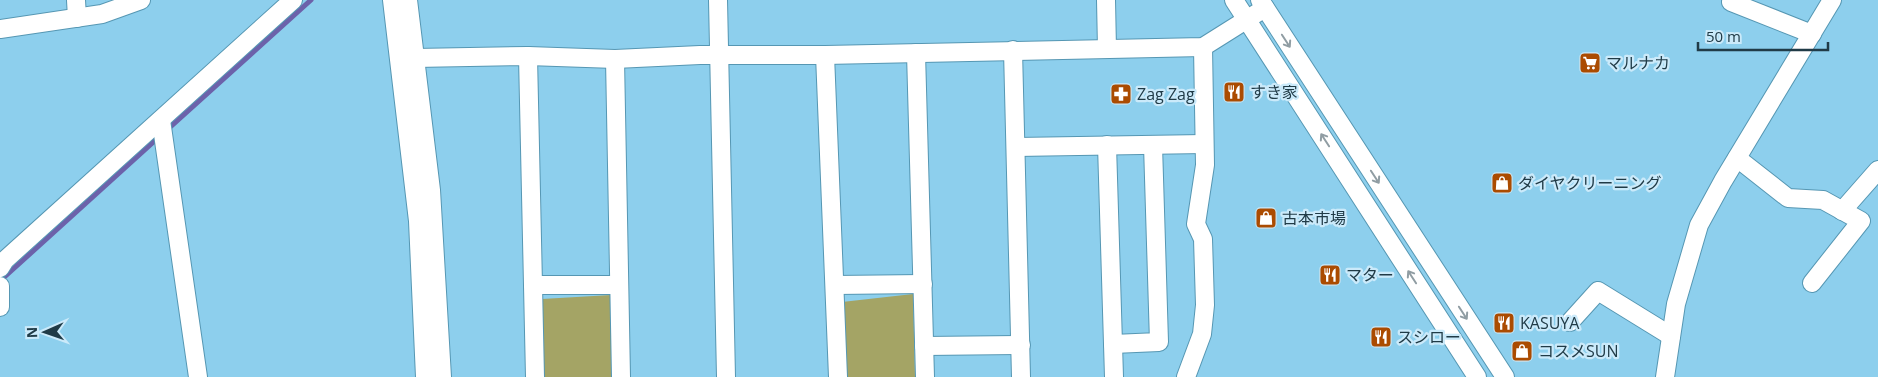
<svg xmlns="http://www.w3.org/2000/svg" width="1878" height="377" font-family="'Open Sans','Noto Sans JP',sans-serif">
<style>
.green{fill:#a4a465}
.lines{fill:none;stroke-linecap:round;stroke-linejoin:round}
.stream{stroke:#6c62aa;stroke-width:5}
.minor-casing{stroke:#5697b3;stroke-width:20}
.minor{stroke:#fff;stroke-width:18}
.oneway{stroke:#909da3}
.labels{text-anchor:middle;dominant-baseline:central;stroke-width:4.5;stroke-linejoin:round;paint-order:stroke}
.poi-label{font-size:16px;fill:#203b47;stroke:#cbeafa;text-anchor:start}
</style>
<rect width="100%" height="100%" fill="#8dcfed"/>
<g class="green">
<polygon points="913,294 915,377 844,377 842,302"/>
<polygon points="611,295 614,377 544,377 542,299"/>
</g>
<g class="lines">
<g class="stream">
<polyline points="167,130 311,0"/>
<polyline points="0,281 159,137"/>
</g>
<g class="minor-casing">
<g id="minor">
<polyline points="76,0 77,18"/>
<polyline points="392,0 418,221 425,377"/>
<polyline points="408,0 431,190 442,377"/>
<polyline points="718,0 726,377"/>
<polyline points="1106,0 1107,49"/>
<polyline points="1234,0 1477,377"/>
<polyline points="1260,0 1505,377"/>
<polyline points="1731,2 1812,34"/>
<polyline points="0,29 102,14 141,0"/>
<polyline points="1013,50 1021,377"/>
<polyline points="916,53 925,377"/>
<polyline points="825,55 838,377"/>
<polyline points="528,56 535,377"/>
<polyline points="415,58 528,56 615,59 700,55 825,55 1203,47 1265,8"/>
<polyline points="615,59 621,377"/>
<polyline points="161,120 198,377"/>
<polyline points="1107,145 1114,377"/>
<polyline points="1016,147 1204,144"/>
<polyline points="1737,158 1788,198 1823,200 1861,221 1812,283"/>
<polyline points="1842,211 1878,170"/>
<polyline points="0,268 5,260 293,0"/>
<polyline points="533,285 619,285"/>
<polyline points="835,285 923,284"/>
<polyline points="0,286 0,307"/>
<polyline points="1570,322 1598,291 1671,336"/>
<polyline points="1113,344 1159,342 1153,145"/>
<polyline points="924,346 1021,345"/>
<polyline points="1186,377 1202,334 1205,305 1203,239 1196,224 1205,165 1203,47"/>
<polyline points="1665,377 1676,304 1699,225 1723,181 1832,0"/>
</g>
</g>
<use href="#minor" class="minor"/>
</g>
<defs><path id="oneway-shaft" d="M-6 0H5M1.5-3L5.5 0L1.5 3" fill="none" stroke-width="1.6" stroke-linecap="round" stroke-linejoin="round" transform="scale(1.25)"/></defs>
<g class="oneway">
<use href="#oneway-shaft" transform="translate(1286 41) rotate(57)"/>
<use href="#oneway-shaft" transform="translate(1325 140) rotate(-123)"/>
<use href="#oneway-shaft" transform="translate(1375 177) rotate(57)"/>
<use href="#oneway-shaft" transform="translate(1412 277) rotate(-123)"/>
<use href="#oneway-shaft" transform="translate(1463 313) rotate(57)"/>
</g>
<defs>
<g id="supermarket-square" transform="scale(1.125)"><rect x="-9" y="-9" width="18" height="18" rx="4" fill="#ab4b00" stroke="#cbeafa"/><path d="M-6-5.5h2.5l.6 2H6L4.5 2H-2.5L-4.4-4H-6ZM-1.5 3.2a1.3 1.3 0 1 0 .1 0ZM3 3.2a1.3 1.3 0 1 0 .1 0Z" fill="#fff"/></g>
<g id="restaurant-square" transform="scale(1.125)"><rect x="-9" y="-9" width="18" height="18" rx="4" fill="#ab4b00" stroke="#cbeafa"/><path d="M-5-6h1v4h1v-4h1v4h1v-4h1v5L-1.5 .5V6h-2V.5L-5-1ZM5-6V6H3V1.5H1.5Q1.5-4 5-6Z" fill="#fff"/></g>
<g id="pharmacy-square" transform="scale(1.125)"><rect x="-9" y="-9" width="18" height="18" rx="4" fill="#ab4b00" stroke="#cbeafa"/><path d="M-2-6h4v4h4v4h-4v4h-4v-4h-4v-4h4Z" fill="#fff"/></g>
<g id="shop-square" transform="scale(1.125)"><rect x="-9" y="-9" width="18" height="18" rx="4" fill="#ab4b00" stroke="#cbeafa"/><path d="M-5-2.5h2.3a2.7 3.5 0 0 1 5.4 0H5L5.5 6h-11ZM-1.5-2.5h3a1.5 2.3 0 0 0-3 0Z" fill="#fff"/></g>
</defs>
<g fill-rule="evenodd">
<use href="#supermarket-square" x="1590" y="63"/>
<use href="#restaurant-square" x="1234" y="92"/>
<use href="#pharmacy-square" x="1121" y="94"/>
<use href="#shop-square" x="1502" y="183"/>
<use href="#shop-square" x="1266" y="218"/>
<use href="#restaurant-square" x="1330" y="275"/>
<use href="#restaurant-square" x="1504" y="323"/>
<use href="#restaurant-square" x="1381" y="337"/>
<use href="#shop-square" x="1522" y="351"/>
</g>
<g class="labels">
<g class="poi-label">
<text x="1606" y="63">マルナカ</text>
<text x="1250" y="92">すき家</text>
<text x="1137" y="94">Zag Zag</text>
<text x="1518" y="183">ダイヤクリーニング</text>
<text x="1282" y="218">古本市場</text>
<text x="1346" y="275">マター</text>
<text x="1520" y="323">KASUYA</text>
<text x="1397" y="337">スシロー</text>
<text x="1538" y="351">コスメSUN</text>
</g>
</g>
<g transform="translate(45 332) rotate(268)" stroke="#cbeafa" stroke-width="4" paint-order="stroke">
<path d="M0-4L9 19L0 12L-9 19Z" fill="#203b47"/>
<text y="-8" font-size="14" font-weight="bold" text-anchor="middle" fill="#203b47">N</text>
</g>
<path d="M1698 42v8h130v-8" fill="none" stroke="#203b47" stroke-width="2.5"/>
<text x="1706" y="42" font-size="15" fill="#203b47" stroke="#cbeafa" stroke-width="4" paint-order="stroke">50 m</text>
</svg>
